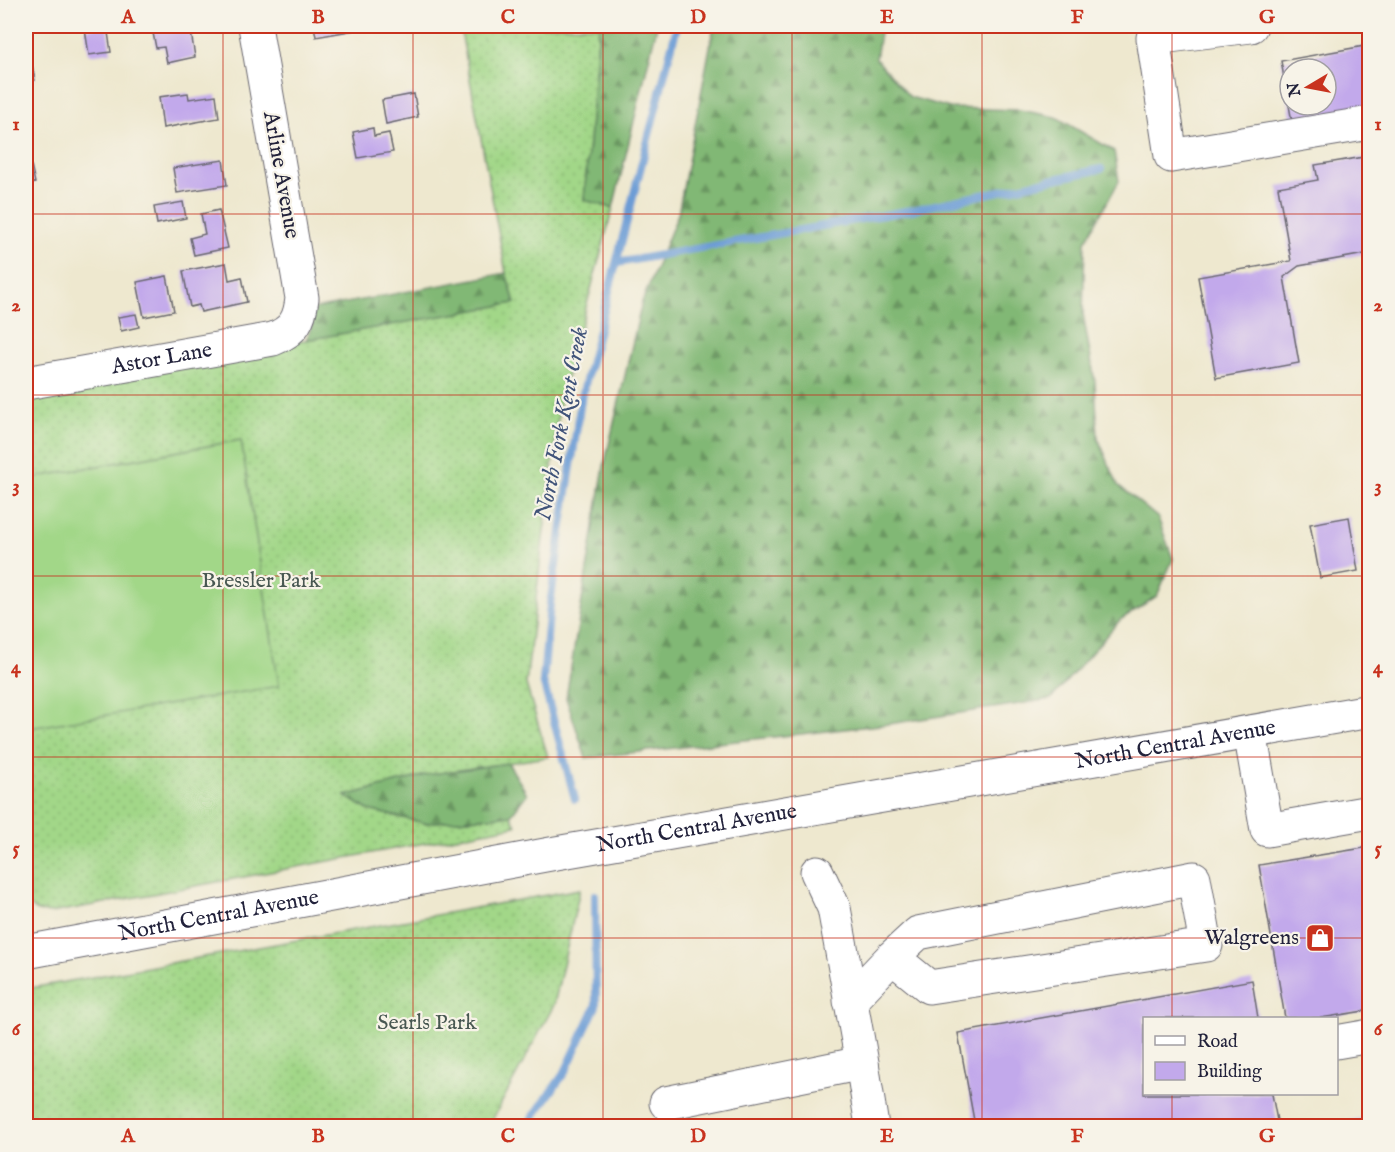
<svg xmlns="http://www.w3.org/2000/svg" width="1395" height="1152" font-family="'IM FELL English',serif">
<style>
.grass{fill:url(#grass-dots);stroke:#627c62;stroke-width:1.5}
.forest{fill:url(#forest-firs);stroke:#526d58;stroke-width:1.5}
.garden{fill:#a2d788;stroke:#627c62;stroke-width:1.5}
.lines{fill:none;stroke-linecap:round;stroke-linejoin:round}
.stream{stroke:#6c9cd5;stroke-width:8}
.building{fill:#c2a9eb;fill-rule:evenodd}
.minor-casing{stroke:#69676f;stroke-width:35}
.major-casing{stroke:#69676f;stroke-width:35}
.minor{stroke:#fff;stroke-width:33}
.major{stroke:#fff;stroke-width:33}
.grid{fill:none;stroke:#c8321e;stroke-width:1.5;stroke-opacity:0.55}
.labels{text-anchor:middle;dominant-baseline:central;stroke-width:4.5;stroke-linejoin:round;paint-order:stroke}
.street-label{font-size:22px;fill:#22223b;stroke:#f7f3e8}
.park-label{font-size:22px;fill:#485852;stroke:#f7f3e8}
.poi-label{font-size:22px;fill:#22223b;stroke:#f7f3e8;text-anchor:end}
.water-label{font-size:24px;font-style:italic;fill:#405379;stroke:#f7f3e8}
.neatline{fill:none;stroke:#c8321e;stroke-width:2}
.grid-label{font-size:20px;text-anchor:middle;font-weight:bold;fill:#c8321e}
</style>
<defs>
<pattern id="grass-dots" width="8" height="8" patternUnits="userSpaceOnUse" patternTransform="scale(1.5)"><rect width="8" height="8" fill="#a2d788"/><path d="M2 2h.1M6 6h.1" fill="none" stroke="#8bb876" stroke-width="1.8" stroke-linecap="round"/></pattern>
<pattern id="forest-firs" width="22" height="20" patternUnits="userSpaceOnUse" patternTransform="scale(1.5)"><rect width="22" height="20" fill="#81b874"/><path d="M5 1l3.5 6h-7zM16 11l3.5 6h-7z" fill="#699560"/></pattern>
</defs>
<rect width="100%" height="100%" fill="#f7f3e8"/>
<filter id="ink" filterUnits="userSpaceOnUse"><feTurbulence type="fractalNoise" baseFrequency=".0167" numOctaves="2"/><feDisplacementMap in="SourceGraphic" scale="12" xChannelSelector="R" yChannelSelector="G"/><feConvolveMatrix kernelMatrix="1 2 1 2 8 2 1 2 1" color-interpolation-filters="sRGB"/></filter>
<filter id="wash" filterUnits="userSpaceOnUse"><feTurbulence type="fractalNoise" baseFrequency=".008" numOctaves="4" result="noise"/><feDisplacementMap in="SourceGraphic" scale="24" xChannelSelector="R" yChannelSelector="G"/><feGaussianBlur stdDeviation="1.35" result="paint"/><feColorMatrix in="noise" values="0 0 0 0 0 0 0 0 0 0 0 0 0 0 0 0 0 1.4 0 .05"/><feComposite in="paint" operator="in"/></filter>
<g filter="url(#wash)">
<rect width="100%" height="100%" fill="#eee8cf"/>
<g class="grass">
<polygon points="460,26 599,26 584,200 613,208 560,403 542,547 526,684 548,757 426,775 345,796 368,810 425,823 511,815 516,826 51,913 37,911 26,903 26,389 515,303 506,273"/>
<polygon points="580,889 554,1005 489,1126 26,1126 26,989"/>
</g>
<g class="forest">
<polygon points="599,26 657,26 613,208 584,200"/>
<polygon points="714,26 881,26 876,59 910,97 950,108 1020,110 1056,117 1114,151 1119,181 1085,242 1083,314 1095,382 1098,438 1118,485 1158,518 1173,559 1157,596 1120,620 1051,699 889,724 586,758 566,698 604,466 642,302 678,214"/>
<polygon points="506,273 515,303 306,340 313,323 313,309"/>
<polygon points="508,763 527,794 511,815 425,823 368,810 345,796 426,775"/>
</g>
<polygon class="garden" points="241,440 279,686 30,728 26,703 26,479"/>
<g class="lines">
<g class="stream">
<polyline points="617,263 917,209 1101,169"/>
<polyline points="575,799 543,681 550,604 581,400 677,26"/>
<polyline points="527,1126 565,1072 596,1006 595,895"/>
</g>
</g>
<g id="blocks">
<g class="building">
<polygon points="107,26 111,52 89,55 85,29"/>
<polygon points="165,26 190,26 195,57 167,63 164,47 156,48 152,28"/>
<polygon points="314,26 372,26 372,27 316,37"/>
<path d="M 1370,45 L 1370,108 L 1292,122 L 1281,61 ZM 1290,69 L 1326,69 L 1326,105 L 1290,105 Z"/>
<polygon points="29,49 35,80 26,81 26,50"/>
<polygon points="188,93 189,99 216,95 219,118 163,128 159,97"/>
<polygon points="414,94 418,117 386,124 382,100"/>
<polygon points="373,128 374,136 389,133 393,152 358,158 353,132"/>
<polygon points="1370,156 1370,253 1299,266 1284,277 1299,363 1216,378 1198,277 1291,261 1278,187 1318,180 1315,165"/>
<polygon points="30,160 35,183 26,186 26,161"/>
<polygon points="223,160 227,185 177,193 173,168"/>
<polygon points="183,202 186,218 157,224 154,207"/>
<polygon points="219,210 228,248 194,255 190,238 205,234 201,214"/>
<polygon points="226,263 229,280 242,277 247,302 201,312 199,305 190,307 183,271"/>
<polygon points="167,276 174,311 144,317 137,282"/>
<polygon points="136,314 139,327 121,331 118,317"/>
<polygon points="1349,517 1358,571 1320,578 1310,524"/>
<polygon points="1370,847 1370,1010 1321,1018 1285,1018 1259,865"/>
<polygon points="1252,980 1258,1018 1144,1018 1144,1094 1272,1094 1278,1126 975,1126 958,1033"/>
<polygon points="1370,1117 1370,1126 1326,1126 1326,1125"/>
</g>
</g>
</g>
<g filter="url(#ink)">
<use href="#blocks" fill-opacity="0" stroke="#69676f" stroke-width="1.5"/>
<g class="lines">
<g class="minor-casing">
<g id="minor">
<polyline points="1251,26 1153,38 1171,156 1370,123"/>
<path id="s1" d="M 26,383 L 273,339 C 294,331 300,319 302,298 L 255,26"/>
<polyline points="1250,732 1267,830 1370,812"/>
<polyline points="850,1001 892,957 918,933 1194,878 1206,945 929,987 892,957"/>
<polyline points="1336,1042 1370,1036"/>
<polyline points="862,1063 872,1126"/>
<polyline points="666,1103 862,1063 834,908 817,872"/>
</g>
</g>
<g class="major-casing">
<g id="major">
<path id="s2" d="M 26,952 L 556,853 L 1370,711"/>
</g>
</g>
<use href="#minor" class="minor"/>
<use href="#major" class="major"/>
</g>
</g>
<path class="grid" d="M 223,26 L 223,1126M 413,26 L 413,1126M 603,26 L 603,1126M 792,26 L 792,1126M 982,26 L 982,1126M 1172,26 L 1172,1018M 26,214 L 1370,214M 26,395 L 1370,395M 26,576 L 1370,576M 26,757 L 1370,757M 26,938 L 1370,938M 1172,1094 L 1172,1126"/>
<defs>
<g id="shop-square" transform="scale(1.5)"><rect x="-9" y="-9" width="18" height="18" rx="4" fill="#c8321e" stroke="#f7f3e8"/><path d="M-5-2.5h2.3a2.7 3.5 0 0 1 5.4 0H5L5.5 6h-11ZM-1.5-2.5h3a1.5 2.3 0 0 0-3 0Z" fill="#fff"/></g>
</defs>
<g fill-rule="evenodd">
<use href="#shop-square" x="1320" y="938"/>
</g>
<g class="labels">
<g class="street-label">
<text transform="translate(281 175) rotate(80)">Arline Avenue</text>
<text stroke="none"><textPath href="#s1" startOffset="138">Astor Lane</textPath></text>
<text stroke="none"><textPath href="#s2" startOffset="1168">North Central Avenue</textPath></text>
<text stroke="none"><textPath href="#s2" startOffset="682">North Central Avenue</textPath></text>
<text stroke="none"><textPath href="#s2" startOffset="196">North Central Avenue</textPath></text>
</g>
<g class="park-label">
<text x="261" y="581">Bressler Park</text>
<text x="427" y="1023">Searls Park</text>
</g>
<g class="poi-label">
<text x="1299" y="938">Walgreens</text>
</g>
<g class="water-label">
<text transform="translate(562 424) rotate(-79)">North Fork Kent Creek</text>
</g>
</g>
<rect width="1395" height="1152" fill="none" stroke="#f7f3e8" stroke-width="66"/>
<rect x="1143" y="1017" width="195" height="78" fill="#f7f3e8" stroke="#a29fa3" stroke-width="1.5"/>
<rect x="1155" y="1036" width="30" height="9" fill="#ffffff" stroke="#a29fa3" stroke-width="1.5"/>
<text x="1197" y="1047" font-size="18" fill="#22223b">Road</text>
<rect x="1155" y="1062" width="30" height="18" fill="#c2a9eb" stroke="#a29fa3" stroke-width="1.5"/>
<text x="1197" y="1077" font-size="18" fill="#22223b">Building</text>
<g transform="translate(1308 87) rotate(260)"><circle r="28" fill="#f7f3e8" stroke="#a29fa3" stroke-width="1.5"/>
<path d="M0-4.5L10 22L0 15L-10 22Z" fill="#c8321e"/>
<text y="-9" font-size="16" font-weight="bold" text-anchor="middle" fill="#22223b">N</text>
</g>
<rect x="33" y="33" width="1329" height="1086" class="neatline"/>
<g class="grid-label">
<text x="128" y="23">A</text>
<text x="318" y="23">B</text>
<text x="508" y="23">C</text>
<text x="698" y="23">D</text>
<text x="887" y="23">E</text>
<text x="1077" y="23">F</text>
<text x="1267" y="23">G</text>
<text x="16" y="130">1</text>
<text x="1378" y="130">1</text>
<text x="16" y="311">2</text>
<text x="1378" y="311">2</text>
<text x="16" y="492">3</text>
<text x="1378" y="492">3</text>
<text x="16" y="673">4</text>
<text x="1378" y="673">4</text>
<text x="16" y="854">5</text>
<text x="1378" y="854">5</text>
<text x="16" y="1035">6</text>
<text x="1378" y="1035">6</text>
<text x="128" y="1142">A</text>
<text x="318" y="1142">B</text>
<text x="508" y="1142">C</text>
<text x="698" y="1142">D</text>
<text x="887" y="1142">E</text>
<text x="1077" y="1142">F</text>
<text x="1267" y="1142">G</text>
</g>
</svg>
